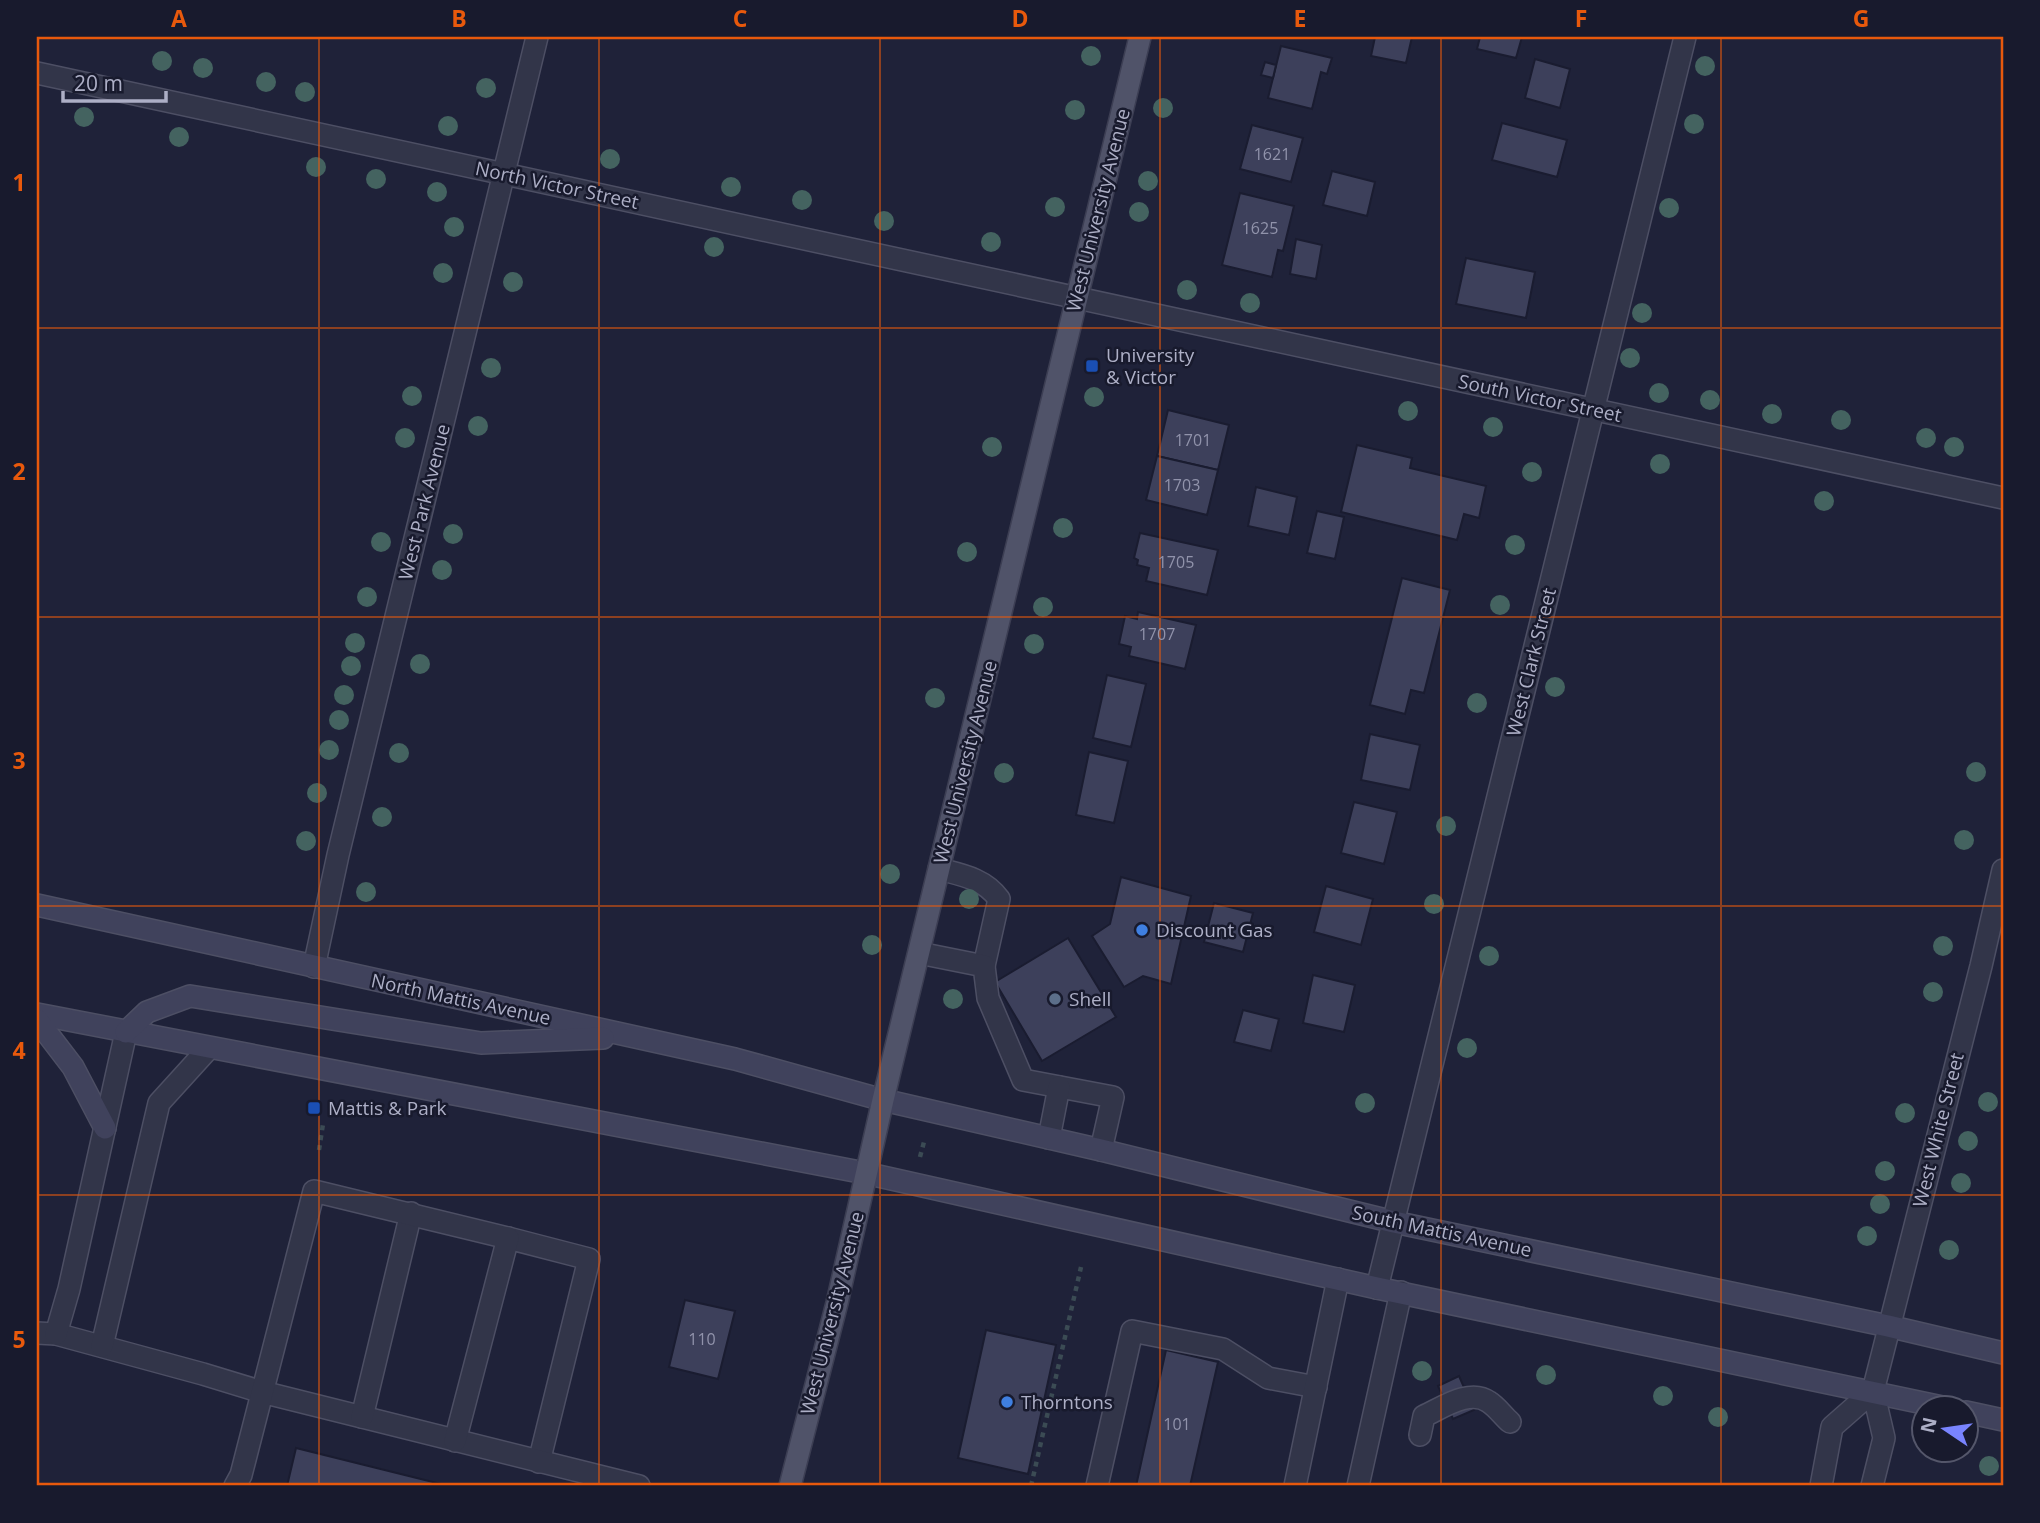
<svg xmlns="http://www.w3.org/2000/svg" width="2040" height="1523" font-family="'Open Sans',sans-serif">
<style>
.building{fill:#3d405b;stroke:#1a1c30;stroke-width:2}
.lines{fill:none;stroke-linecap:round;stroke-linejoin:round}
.service-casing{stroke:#4d4f64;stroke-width:24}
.minor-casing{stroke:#4d4f64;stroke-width:24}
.secondary-casing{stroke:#4d4f64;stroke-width:24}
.primary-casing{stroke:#3c3e53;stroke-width:24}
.path{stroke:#3b4b54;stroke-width:4.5;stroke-dasharray:5 5;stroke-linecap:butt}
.service{stroke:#323549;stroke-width:21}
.minor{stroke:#323549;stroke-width:21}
.secondary{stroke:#40425c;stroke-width:21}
.primary{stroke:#505369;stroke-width:21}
.tree{fill:#446360}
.grid{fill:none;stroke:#e8590c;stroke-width:2;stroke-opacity:0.55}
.transit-dot{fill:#1a4fb4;stroke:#181a2d;stroke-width:2.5}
.shop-dot{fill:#3f7fe0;stroke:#181a2d;stroke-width:2.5}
.service-dot{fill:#5c6f8a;stroke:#181a2d;stroke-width:2.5}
.labels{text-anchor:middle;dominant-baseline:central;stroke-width:5;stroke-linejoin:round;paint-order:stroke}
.number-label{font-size:16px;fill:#9193ab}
.street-label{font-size:19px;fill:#adafc6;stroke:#181a2d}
.poi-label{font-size:19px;fill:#adafc6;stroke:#181a2d;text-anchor:start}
.neatline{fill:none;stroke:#e8590c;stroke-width:2.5}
.grid-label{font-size:23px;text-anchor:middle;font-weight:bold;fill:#e8590c}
</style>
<rect width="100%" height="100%" fill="#1f2239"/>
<g class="building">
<polygon points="1375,37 1412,37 1406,63 1371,56"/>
<polygon points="1480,37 1522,37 1516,58 1477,49"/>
<polygon points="1281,46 1332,58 1327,74 1321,72 1312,109 1268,98"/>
<polygon points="1535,59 1570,69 1560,108 1525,98"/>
<polygon points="1265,62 1276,65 1273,78 1261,75"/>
<polygon points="1502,123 1567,140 1557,177 1492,160"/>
<polygon points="1252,125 1303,138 1291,182 1240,169"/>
<polygon points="1332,171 1375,182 1367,216 1323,205"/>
<polygon points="1240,193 1294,206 1283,251 1278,250 1272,277 1222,265"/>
<polygon points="1296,239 1322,245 1316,279 1290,274"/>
<polygon points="1466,258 1535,272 1526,318 1456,304"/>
<polygon points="1168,410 1229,425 1218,470 1157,456"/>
<polygon points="1357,445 1412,458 1410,468 1486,486 1479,518 1464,514 1457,540 1341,512"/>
<polygon points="1157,456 1218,470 1207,515 1146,500"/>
<polygon points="1256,487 1297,497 1289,535 1248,526"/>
<polygon points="1317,511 1344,517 1335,559 1307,553"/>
<polygon points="1140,533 1218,550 1207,595 1146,581 1149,568 1137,565 1138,560 1134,558"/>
<polygon points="1402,578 1450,590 1424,693 1411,690 1405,714 1370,705"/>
<polygon points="1138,612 1196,625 1185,669 1129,656 1131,647 1119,644 1125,616 1137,619"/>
<polygon points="1107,675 1146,684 1131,747 1093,738"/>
<polygon points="1370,734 1420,745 1410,790 1361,780"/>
<polygon points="1089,752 1128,761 1114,823 1076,815"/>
<polygon points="1354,802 1397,812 1384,864 1341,853"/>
<polygon points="1121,877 1191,896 1171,984 1143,976 1124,987 1092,936 1110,924"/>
<polygon points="1326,886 1373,899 1361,945 1314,932"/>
<polygon points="1214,903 1253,913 1243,952 1204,942"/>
<polygon points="1068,938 1116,1017 1042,1061 995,982"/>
<polygon points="1313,975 1355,985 1344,1032 1303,1023"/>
<polygon points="1243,1010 1279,1019 1271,1051 1234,1042"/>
<polygon points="685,1300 735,1311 718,1379 669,1367"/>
<polygon points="986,1330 1056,1345 1028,1474 958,1458"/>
<polygon points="1166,1350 1218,1362 1190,1486 1136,1486"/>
<polygon points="1459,1376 1474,1410 1453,1419 1438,1386"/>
<polygon points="296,1448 449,1486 287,1486"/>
</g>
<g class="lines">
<g class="service-casing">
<g id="service">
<path d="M 939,869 C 962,875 985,879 999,899 L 984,966"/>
<polyline points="919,953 984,966 988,998 1023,1080 1113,1097 1101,1150"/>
<polyline points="1049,1138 1059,1087"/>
<polyline points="508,1238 589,1259 539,1462"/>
<polyline points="37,1333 56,1334 203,1374 262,1392 639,1486"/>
<polyline points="56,1334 69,1289 126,1032"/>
<polyline points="102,1346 159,1103 209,1048"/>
<polyline points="362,1417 411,1213"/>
<path d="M 1420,1435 L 1424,1416 C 1442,1408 1470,1388 1489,1402 C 1497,1407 1503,1416 1510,1422"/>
<polyline points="235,1486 241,1475 314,1191 508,1238 455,1441"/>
<polyline points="1097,1486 1132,1331 1223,1349 1268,1378 1316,1387"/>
<polyline points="1295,1486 1338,1279"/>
<polyline points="1358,1486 1401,1292"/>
<polyline points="1821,1486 1832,1427 1873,1391 1884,1438 1872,1486"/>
</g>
</g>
<g class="minor-casing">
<g id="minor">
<polyline points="37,73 2003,498"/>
<polyline points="314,967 338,855 537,37"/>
<polyline points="1377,1288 1685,37"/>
<polyline points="1873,1391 1981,966 2003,870"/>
</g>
</g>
<g class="secondary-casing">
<g id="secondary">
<polyline points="37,905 735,1059 883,1100 1101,1150 1394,1222 1888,1326 2003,1353"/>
<polyline points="37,1014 865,1173 1377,1288 1947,1408"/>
<polyline points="37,1020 73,1067 105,1128"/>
<polyline points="126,1032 147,1012 190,996 481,1043 603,1038"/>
<polyline points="1966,1412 2003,1420"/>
</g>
</g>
<g class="primary-casing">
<polyline id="primary" points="790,1486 837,1303 883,1100 1140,37"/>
</g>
<g class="path">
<polyline points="319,1150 323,1124"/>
<polyline points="920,1157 925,1138"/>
<polyline points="1031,1486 1081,1267"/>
</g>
<use href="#service" class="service"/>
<use href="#minor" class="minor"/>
<use href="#secondary" class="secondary"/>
<use href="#primary" class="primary"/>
</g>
<g class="tree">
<circle cx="1091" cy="56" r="10"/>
<circle cx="162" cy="61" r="10"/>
<circle cx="1705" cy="66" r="10"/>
<circle cx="203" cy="68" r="10"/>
<circle cx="266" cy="82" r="10"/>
<circle cx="486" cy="88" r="10"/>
<circle cx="305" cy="92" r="10"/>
<circle cx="1163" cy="108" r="10"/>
<circle cx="1075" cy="110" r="10"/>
<circle cx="84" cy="117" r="10"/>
<circle cx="1694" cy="124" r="10"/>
<circle cx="448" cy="126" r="10"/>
<circle cx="179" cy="137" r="10"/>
<circle cx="610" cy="159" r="10"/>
<circle cx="316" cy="167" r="10"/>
<circle cx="376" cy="179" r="10"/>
<circle cx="1148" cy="181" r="10"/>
<circle cx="731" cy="187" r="10"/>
<circle cx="437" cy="192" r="10"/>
<circle cx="802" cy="200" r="10"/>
<circle cx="1055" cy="207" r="10"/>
<circle cx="1669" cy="208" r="10"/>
<circle cx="1139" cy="212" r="10"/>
<circle cx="884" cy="221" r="10"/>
<circle cx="454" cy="227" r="10"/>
<circle cx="991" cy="242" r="10"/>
<circle cx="714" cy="247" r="10"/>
<circle cx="443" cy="273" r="10"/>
<circle cx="513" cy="282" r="10"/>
<circle cx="1187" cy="290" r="10"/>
<circle cx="1250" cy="303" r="10"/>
<circle cx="1642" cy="313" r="10"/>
<circle cx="1630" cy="358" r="10"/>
<circle cx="491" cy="368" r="10"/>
<circle cx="1659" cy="393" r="10"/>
<circle cx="412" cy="396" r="10"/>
<circle cx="1094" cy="397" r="10"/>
<circle cx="1710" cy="400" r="10"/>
<circle cx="1408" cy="411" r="10"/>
<circle cx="1772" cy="414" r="10"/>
<circle cx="1841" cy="420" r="10"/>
<circle cx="478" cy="426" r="10"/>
<circle cx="1493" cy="427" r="10"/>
<circle cx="405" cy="438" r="10"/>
<circle cx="1926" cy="438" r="10"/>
<circle cx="992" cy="447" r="10"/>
<circle cx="1954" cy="447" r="10"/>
<circle cx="1660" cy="464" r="10"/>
<circle cx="1532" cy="472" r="10"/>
<circle cx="1824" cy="501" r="10"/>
<circle cx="1063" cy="528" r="10"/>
<circle cx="453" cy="534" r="10"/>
<circle cx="381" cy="542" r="10"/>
<circle cx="1515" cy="545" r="10"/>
<circle cx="967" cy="552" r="10"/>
<circle cx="442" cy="570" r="10"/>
<circle cx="367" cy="597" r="10"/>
<circle cx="1500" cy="605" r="10"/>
<circle cx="1043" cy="607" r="10"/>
<circle cx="355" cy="643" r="10"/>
<circle cx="1034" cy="644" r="10"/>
<circle cx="420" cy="664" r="10"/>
<circle cx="351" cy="666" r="10"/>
<circle cx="1555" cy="687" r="10"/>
<circle cx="344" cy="695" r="10"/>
<circle cx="935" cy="698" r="10"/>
<circle cx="1477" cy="703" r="10"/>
<circle cx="339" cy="720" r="10"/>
<circle cx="329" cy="750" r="10"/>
<circle cx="399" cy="753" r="10"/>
<circle cx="1976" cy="772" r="10"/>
<circle cx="1004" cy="773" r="10"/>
<circle cx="317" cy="793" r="10"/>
<circle cx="382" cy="817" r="10"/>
<circle cx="1446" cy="826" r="10"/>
<circle cx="1964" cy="840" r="10"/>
<circle cx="306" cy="841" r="10"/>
<circle cx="890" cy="874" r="10"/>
<circle cx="366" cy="892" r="10"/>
<circle cx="969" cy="899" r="10"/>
<circle cx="1434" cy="904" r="10"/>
<circle cx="872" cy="945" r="10"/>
<circle cx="1943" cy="946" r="10"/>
<circle cx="1489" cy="956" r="10"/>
<circle cx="1933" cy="992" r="10"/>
<circle cx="953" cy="999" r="10"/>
<circle cx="1467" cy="1048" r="10"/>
<circle cx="1988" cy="1102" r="10"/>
<circle cx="1365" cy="1103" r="10"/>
<circle cx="1905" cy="1113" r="10"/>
<circle cx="1968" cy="1141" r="10"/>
<circle cx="1885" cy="1171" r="10"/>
<circle cx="1961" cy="1183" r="10"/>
<circle cx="1880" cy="1204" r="10"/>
<circle cx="1867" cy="1236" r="10"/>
<circle cx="1949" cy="1250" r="10"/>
<circle cx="1422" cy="1371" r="10"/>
<circle cx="1546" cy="1375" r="10"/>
<circle cx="1663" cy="1396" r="10"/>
<circle cx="1718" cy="1417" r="10"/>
<circle cx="1989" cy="1466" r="10"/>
</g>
<path class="grid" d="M 319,37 L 319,1486M 599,37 L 599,1486M 880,37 L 880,1486M 1160,37 L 1160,1486M 1441,37 L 1441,1486M 1721,37 L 1721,1486M 37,328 L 2003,328M 37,617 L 2003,617M 37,906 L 2003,906M 37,1195 L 2003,1195"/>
<g class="transit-dot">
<rect x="1085" y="359" width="14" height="14" rx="3.5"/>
<rect x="307" y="1101" width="14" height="14" rx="3.5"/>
</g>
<g class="shop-dot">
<circle cx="1142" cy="930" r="7"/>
<circle cx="1007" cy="1402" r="7"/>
</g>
<circle class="service-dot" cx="1055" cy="999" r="7"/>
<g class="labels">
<g class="number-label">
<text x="1272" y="154">1621</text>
<text x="1260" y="228">1625</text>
<text x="1193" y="440">1701</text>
<text x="1182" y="485">1703</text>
<text x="1176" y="562">1705</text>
<text x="1157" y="634">1707</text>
<text x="702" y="1339">110</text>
<text x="1177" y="1424">101</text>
</g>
<g class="street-label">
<text transform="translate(557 185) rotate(12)">North Victor Street</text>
<text transform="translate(1098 210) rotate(-76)">West University Avenue</text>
<text transform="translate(1540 398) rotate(12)">South Victor Street</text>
<text transform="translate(424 502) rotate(-76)">West Park Avenue</text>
<text transform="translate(1531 662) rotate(-76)">West Clark Street</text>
<text transform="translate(965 762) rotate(-76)">West University Avenue</text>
<text transform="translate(461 999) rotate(12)">North Mattis Avenue</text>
<text transform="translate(1938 1130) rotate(-76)">West White Street</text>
<text transform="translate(1442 1231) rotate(12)">South Mattis Avenue</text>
<text transform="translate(832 1313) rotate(-76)">West University Avenue</text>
</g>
<g class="poi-label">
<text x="1106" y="355">University<tspan x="1106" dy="22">&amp; Victor</tspan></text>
<text x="1156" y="930">Discount Gas</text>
<text x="1069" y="999">Shell</text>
<text x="328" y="1108">Mattis &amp; Park</text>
<text x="1021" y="1402">Thorntons</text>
</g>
</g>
<rect width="2040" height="1523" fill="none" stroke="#181a2d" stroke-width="77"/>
<g transform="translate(1945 1429) rotate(283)"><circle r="33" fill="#181a2d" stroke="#54566a" stroke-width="2"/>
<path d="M0-5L12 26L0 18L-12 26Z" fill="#7984fe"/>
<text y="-10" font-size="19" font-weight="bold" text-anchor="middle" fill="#adafc6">N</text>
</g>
<path d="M63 91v10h103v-10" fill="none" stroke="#adafc6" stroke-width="3.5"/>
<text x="74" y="91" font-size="21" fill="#adafc6" stroke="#181a2d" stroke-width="5" paint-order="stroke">20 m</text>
<rect x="38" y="38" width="1964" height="1446" class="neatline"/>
<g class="grid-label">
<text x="179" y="27">A</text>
<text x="459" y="27">B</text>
<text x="740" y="27">C</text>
<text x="1020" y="27">D</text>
<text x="1300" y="27">E</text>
<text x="1581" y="27">F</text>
<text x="1861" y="27">G</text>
<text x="19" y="191">1</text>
<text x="19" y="480">2</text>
<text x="19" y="769">3</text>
<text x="19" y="1059">4</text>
<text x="19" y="1348">5</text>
</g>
</svg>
